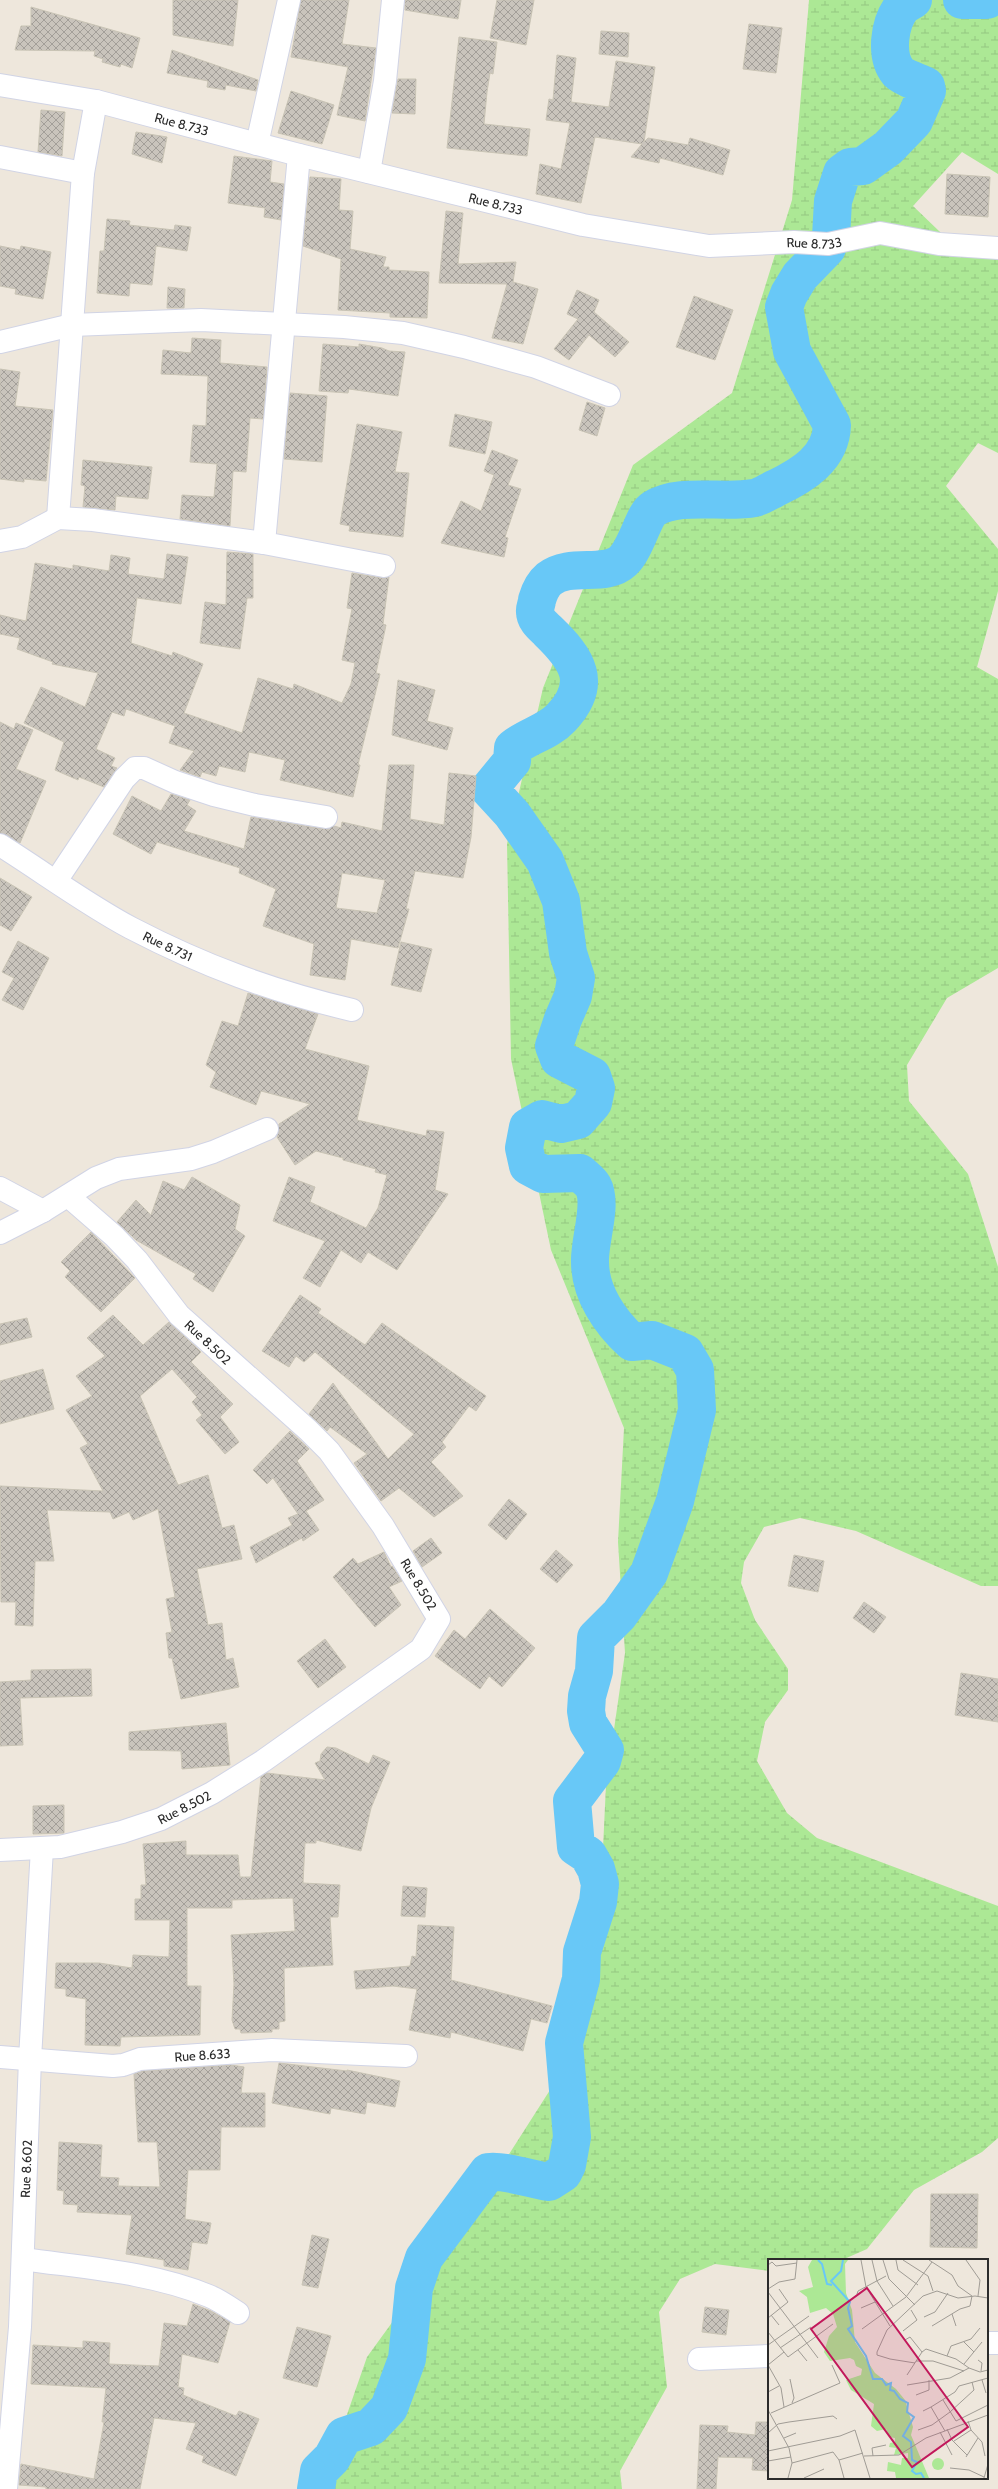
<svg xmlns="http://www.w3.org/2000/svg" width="998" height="2489" font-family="Cabin,sans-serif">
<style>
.wetland{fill:url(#wetland-marsh)}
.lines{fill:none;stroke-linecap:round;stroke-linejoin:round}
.river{stroke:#68c8f7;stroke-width:38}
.building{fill:url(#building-cross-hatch);stroke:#c9c4b5;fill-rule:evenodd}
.minor-casing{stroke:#d1d4e5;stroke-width:24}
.minor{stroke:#fff;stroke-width:22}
.labels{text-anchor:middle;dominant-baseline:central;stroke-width:3.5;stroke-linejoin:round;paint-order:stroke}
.street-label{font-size:13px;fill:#2b2b2b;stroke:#fff}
.inset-river{fill:none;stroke:#68c8f7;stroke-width:2}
.inset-road{fill:none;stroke:#a09c95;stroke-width:1}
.view{fill:#c2185b;fill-opacity:0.15;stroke:#c2185b;stroke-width:2}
.inset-edge{fill:none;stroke:#2b2b2b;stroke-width:2}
</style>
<defs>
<pattern id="wetland-marsh" width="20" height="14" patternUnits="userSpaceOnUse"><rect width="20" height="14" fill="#ace895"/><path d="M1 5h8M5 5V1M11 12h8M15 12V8" fill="none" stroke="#94c781"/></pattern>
<pattern id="building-cross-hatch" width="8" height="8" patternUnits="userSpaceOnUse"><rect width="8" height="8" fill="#c9c4bc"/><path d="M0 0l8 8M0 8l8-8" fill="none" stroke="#a39f99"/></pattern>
</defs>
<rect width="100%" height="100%" fill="#eee7dc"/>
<polygon class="wetland" points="809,0 998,0 998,174 962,152 913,206 965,256 998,259 998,453 978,443 946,486 998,549 998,591 977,667 998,679 998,968 947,998 907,1065 909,1101 968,1174 998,1267 998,1586 981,1586 856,1531 800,1518 764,1527 744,1562 741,1583 755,1620 788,1669 788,1690 765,1722 757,1761 787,1813 817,1838 998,1906 998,2138 982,2152 914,2190 867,2249 842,2260 769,2260 769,2271 715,2264 680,2279 659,2312 667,2387 620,2471 622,2489 321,2489 367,2357 470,2215 550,2090 598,1953 606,1785 625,1653 618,1542 624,1428 551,1250 511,1059 507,844 543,688 633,465 732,393 792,200"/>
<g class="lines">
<g class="river">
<polyline points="962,0 987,0"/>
<path d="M 316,2489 L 319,2471 L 332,2458 L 344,2436 L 371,2427 L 389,2408 L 407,2359 L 414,2288 L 424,2258 L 488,2172 C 504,2170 531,2179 549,2182 L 563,2173 L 567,2165 L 572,2137 L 564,2043 L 581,1979 L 582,1952 L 598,1902 L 600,1884 L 596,1869 L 588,1855 L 576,1847 L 572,1801 L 602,1761 L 605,1750 L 588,1723 L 586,1711 L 587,1696 L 594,1671 L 596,1638 L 619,1615 L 649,1573 L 675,1501 L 697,1410 L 695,1370 L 685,1353 L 652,1340 L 632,1342 C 610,1322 590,1293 590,1262 C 589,1241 603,1204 593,1186 C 590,1181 584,1177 580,1173 L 543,1174 L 528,1166 L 524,1148 L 528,1127 L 542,1119 L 561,1124 L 578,1120 L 593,1103 L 596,1088 L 592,1076 L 559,1059 L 554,1046 L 563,1019 L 573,996 L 576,978 L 568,953 L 561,901 L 545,861 L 512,814 L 489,789 L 512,761 L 513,748 C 528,736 548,732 561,718 C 594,683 577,659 548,631 C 543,626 535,620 535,612 C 534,609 537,604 537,600 C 539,593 543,584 549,579 C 571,562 605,578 623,561 C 636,549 644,514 653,509 C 679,492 724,504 754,498 C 761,497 769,491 776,488 C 803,475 831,458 832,425 L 792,351 L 784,307 L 789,294 L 800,276 L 827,248 L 831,237 L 833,201 L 842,173 L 850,167 L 863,166 L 888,148 L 914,121 L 927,91 L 926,86 C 918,82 904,78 898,72 C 885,56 889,23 902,7 C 905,4 910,2 913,0"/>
</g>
</g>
<g class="building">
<polygon points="173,0 238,0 233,46 173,35"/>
<polygon points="301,0 349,0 342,44 376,48 365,121 337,115 348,67 291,57"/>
<polygon points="405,0 461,0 458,19 405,10"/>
<polygon points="497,0 534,0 526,45 490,38"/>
<polygon points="31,7 140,38 132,68 121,64 120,67 102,62 103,59 94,56 95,51 15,50 21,26 31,26"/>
<polygon points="749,24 782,28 776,73 743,69"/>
<polygon points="601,31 629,33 628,57 599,54"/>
<polygon points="459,37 497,42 493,74 490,73 487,92 484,124 530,129 527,156 447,148"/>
<polygon points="172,50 258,80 256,91 226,85 225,90 207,87 208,81 167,73"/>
<polygon points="557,55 576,58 571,102 609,107 616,61 655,67 644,142 648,138 688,145 690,138 730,150 723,175 660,158 659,163 631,157 642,144 595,137 581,203 536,194 540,164 561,169 570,123 546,120 549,99 553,100"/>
<polygon points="398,79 416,79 415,114 392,113"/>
<polygon points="291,91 334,105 322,144 278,133"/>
<polygon points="41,110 65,112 62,156 38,152"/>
<polygon points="136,132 167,137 162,163 132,154"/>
<polygon points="234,156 272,161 270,182 284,184 281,220 264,217 265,208 228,203"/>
<polygon points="947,174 990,177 988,217 945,214"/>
<polygon points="310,177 341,179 339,210 353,211 350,249 386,257 383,267 389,267 389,270 429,272 427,318 390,317 390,313 338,310 341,259 303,246"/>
<polygon points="446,211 463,213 458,264 516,262 513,282 538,289 523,344 492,338 507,284 439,283"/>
<polygon points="107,219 130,221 129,225 174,230 175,225 191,227 187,251 156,246 152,285 130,283 129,296 97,293 100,251 104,251"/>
<polygon points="0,246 20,250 21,246 51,252 43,299 15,294 16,289 0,286"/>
<polygon points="168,287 185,289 184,308 167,308"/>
<polygon points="577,290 599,300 594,312 629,342 615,357 589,335 569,360 554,349 578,319 567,314"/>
<polygon points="694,296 733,310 715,360 676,347"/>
<polygon points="192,338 221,340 220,363 267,367 263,419 250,418 246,472 233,471 230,526 180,519 182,495 214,497 217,464 190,462 193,425 206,426 208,376 161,374 163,350 191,353"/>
<polygon points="323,344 359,347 359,344 382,348 389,351 405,352 398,396 349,389 348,393 319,391"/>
<polygon points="0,369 20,372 15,406 53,410 46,481 24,479 24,482 0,479"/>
<polygon points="290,393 327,396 322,462 284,459"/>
<polygon points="587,402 605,408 597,436 579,430"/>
<polygon points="455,414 492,422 485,454 449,446"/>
<polygon points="357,424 402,432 395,472 409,473 403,537 349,531 350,526 340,524"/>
<polygon points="492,450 518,460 508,485 521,489 505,537 508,538 504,557 441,543 461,501 481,511 494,475 484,471"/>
<polygon points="83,460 152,467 148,499 116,496 115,510 83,507 85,486 81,485"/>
<polygon points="227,552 253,554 253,598 247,598 240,649 200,643 205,602 226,605"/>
<polygon points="167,554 188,557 181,604 137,598 131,643 172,656 173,652 203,664 184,713 242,733 258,678 293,689 294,684 342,703 351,684 355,663 342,660 352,609 347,608 352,573 382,578 389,577 383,624 386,625 376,673 380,674 358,765 360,765 353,797 280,780 285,760 249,752 245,772 219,766 216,776 202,772 200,777 180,770 194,751 169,743 175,726 126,709 124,716 112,712 96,749 115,758 111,766 117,768 104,787 79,777 78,780 55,770 64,742 24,723 41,687 85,707 98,673 52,664 53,662 17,649 20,638 0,634 0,615 26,621 35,563 73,569 73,565 109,571 111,555 130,558 128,574 164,579"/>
<polygon points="398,680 435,690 427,721 453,728 447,750 392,735"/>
<polygon points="0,722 14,729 16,723 33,730 16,769 46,781 20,843 0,833"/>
<path d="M 389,765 L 414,765 L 410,819 L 444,825 L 449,773 L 476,776 L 471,837 L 463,878 L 415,871 L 406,909 L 409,909 L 398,948 L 351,939 L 345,980 L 310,975 L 314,944 L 263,926 L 276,889 L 239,873 L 240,868 L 157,842 L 151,854 L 113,834 L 132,796 L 161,811 L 171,794 L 190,800 L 187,805 L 196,811 L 184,831 L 244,849 L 251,817 L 324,829 L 334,826 L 341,828 L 342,822 L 382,831 ZM 342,873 L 385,880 L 377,913 L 336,908 Z"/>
<polygon points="0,878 32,897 11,931 0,925"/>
<polygon points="18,941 49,958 23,1010 2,1000 14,978 2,972"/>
<polygon points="401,942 432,949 421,992 391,985"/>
<polygon points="248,993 318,1014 305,1049 369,1066 357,1120 426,1136 427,1130 444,1132 435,1190 448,1194 397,1270 368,1252 361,1263 341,1250 320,1287 303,1278 325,1241 273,1221 289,1177 315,1187 310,1202 366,1228 378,1208 387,1175 375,1172 376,1169 343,1160 343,1158 316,1151 295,1165 277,1137 279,1124 310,1104 261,1091 256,1105 210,1087 216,1072 206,1065 222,1021 238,1026"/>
<polygon points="192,1177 240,1205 235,1229 245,1236 213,1292 193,1279 196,1274 136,1240 117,1222 136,1200 151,1215 163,1181 184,1190"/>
<polygon points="91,1232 135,1278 101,1312 65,1277 70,1271 61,1262"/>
<polygon points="300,1295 321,1309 318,1313 365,1345 382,1323 486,1396 476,1411 469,1406 442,1442 446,1447 431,1462 463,1496 434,1517 399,1488 381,1501 354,1463 367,1454 330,1427 327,1431 309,1414 333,1383 388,1459 414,1434 315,1352 304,1362 296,1356 289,1367 262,1351"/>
<polygon points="113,1315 143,1345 169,1322 201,1352 191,1362 233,1404 220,1417 239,1442 225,1454 196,1420 202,1415 192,1402 197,1397 172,1369 140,1396 178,1485 208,1475 222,1528 234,1525 242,1559 197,1569 208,1625 222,1623 226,1660 233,1658 239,1687 181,1699 172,1658 169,1658 166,1633 172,1632 166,1599 175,1597 158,1509 133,1520 129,1512 113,1519 110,1512 47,1510 54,1561 35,1561 33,1626 15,1625 16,1602 1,1602 0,1486 103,1491 80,1448 88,1444 66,1410 92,1396 76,1376 105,1356 87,1338"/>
<polygon points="27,1318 32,1337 0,1345 0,1324"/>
<polygon points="43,1369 54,1409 0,1424 0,1381"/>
<polygon points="290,1431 309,1449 297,1461 324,1500 306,1511 319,1530 303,1541 302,1538 256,1563 250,1547 292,1525 288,1518 298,1514 273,1478 267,1484 253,1470"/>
<polygon points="509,1499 527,1514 506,1540 488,1525"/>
<polygon points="431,1538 442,1553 422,1567 413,1551"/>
<polygon points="556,1550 573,1565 557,1583 540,1569"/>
<polygon points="384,1552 391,1567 392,1566 402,1581 389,1587 401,1605 375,1627 333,1577 353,1558 358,1564"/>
<polygon points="794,1555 824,1561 818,1592 788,1586"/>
<polygon points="864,1602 886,1617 874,1633 853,1618"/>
<polygon points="490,1609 535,1648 502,1687 489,1676 480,1689 435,1656 454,1630 465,1639"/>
<polygon points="325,1639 346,1667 318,1688 297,1661"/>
<polygon points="91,1669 92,1696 20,1698 23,1745 0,1746 0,1682 31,1680 31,1670"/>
<polygon points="961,1673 998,1679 998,1722 955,1715"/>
<polygon points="226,1723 230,1765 182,1769 181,1751 129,1750 129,1732"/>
<polygon points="327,1747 336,1748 369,1764 373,1755 390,1762 371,1808 361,1851 316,1840 316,1843 305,1843 303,1883 340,1885 338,1917 330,1917 333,1965 284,1968 285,2021 279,2022 279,2029 272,2029 272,2032 241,2033 240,2029 235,2029 232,2020 234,1984 231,1935 295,1931 293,1898 232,1900 232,1908 187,1908 187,1986 201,1986 200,2035 121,2037 120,2046 85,2045 86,1999 66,1996 66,1989 55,1988 56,1963 99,1963 132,1968 133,1955 169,1957 170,1920 135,1920 135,1899 141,1899 141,1885 146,1885 143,1844 186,1841 186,1855 238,1855 240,1877 251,1877 261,1777 267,1773 325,1780 315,1763 320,1761 321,1754"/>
<polygon points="64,1805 64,1833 33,1834 33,1806"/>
<polygon points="403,1886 427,1888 425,1917 401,1916"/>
<polygon points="418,1925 454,1927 451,1980 552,2006 547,2023 531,2019 523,2051 451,2032 450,2038 409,2030 417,1989 393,1986 356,1989 354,1971 410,1966 412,1956 416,1957"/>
<polygon points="279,2063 347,2071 347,2070 400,2081 395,2107 367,2102 365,2114 331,2108 330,2114 272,2103"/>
<polygon points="231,2065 244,2067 241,2093 265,2093 265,2127 221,2127 220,2170 188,2170 185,2219 211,2223 207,2244 192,2242 188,2270 164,2266 164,2260 126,2254 132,2215 77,2212 78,2205 63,2204 64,2191 57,2190 59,2142 102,2145 100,2177 119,2178 118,2186 160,2187 157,2142 138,2142 134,2074 143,2071"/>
<polygon points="931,2194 978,2194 977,2248 930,2247"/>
<polygon points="312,2235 329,2239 318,2288 302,2285"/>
<polygon points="193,2304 211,2311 230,2322 218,2363 182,2354 178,2387 184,2388 183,2395 236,2416 239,2411 259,2419 236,2476 202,2462 204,2456 186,2449 196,2423 154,2418 140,2489 46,2489 46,2487 19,2485 21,2464 94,2479 104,2422 102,2422 106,2388 31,2384 33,2345 83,2348 83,2341 110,2343 109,2364 159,2366 164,2323 187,2326"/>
<polygon points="705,2307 729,2310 726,2335 702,2332"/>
<polygon points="297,2327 331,2336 317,2387 283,2378"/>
<polygon points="756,2422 769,2422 769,2471 752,2470 753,2458 718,2457 716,2489 697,2489 700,2425 728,2426 727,2432 755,2435"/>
</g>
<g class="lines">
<g class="minor-casing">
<g id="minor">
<path id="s1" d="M 0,85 L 96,101 L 299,155 L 583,225 L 709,246 L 794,242 L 828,244 L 880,233 L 939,244 L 998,248"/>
<polyline points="257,144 289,0"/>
<polyline points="299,155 264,543 384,566"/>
<polyline points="0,157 83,173 58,518"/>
<polyline points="369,172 385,81 393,0"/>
<polyline points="83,173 96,101"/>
<polyline points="0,342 72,325 201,320 344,327 403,333 464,347 536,367 609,395"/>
<polyline points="0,541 22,537 58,518 93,520 264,543"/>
<path id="s2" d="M 0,845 C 43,872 86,904 131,928 C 204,966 272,991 352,1010"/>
<polyline points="56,881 124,779 135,768 144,768 175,782 214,795 255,805 326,817"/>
<polyline points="0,1188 43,1211"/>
<polyline points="0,1233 43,1211 96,1178 119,1169 191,1159 213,1152 267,1129"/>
<path id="s3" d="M 0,1850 L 60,1847 L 122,1832 L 161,1819 L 212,1793 L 263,1761 L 421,1649 L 439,1619 L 383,1526 L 329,1451 L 308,1430 L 179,1315 L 137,1260 L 114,1236 L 68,1196"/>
<path id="s4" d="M 0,2057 L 113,2066 L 123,2065 L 140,2059 L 272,2050 L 406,2056"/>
<path d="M 23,2259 C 85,2268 151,2272 209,2296 C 219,2300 229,2307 238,2313"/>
<polyline points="987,2343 998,2343"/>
<polyline points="699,2359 769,2356"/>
<path id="s5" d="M 6,2489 L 20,2327 L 30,2059 L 42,1848"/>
</g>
</g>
<use href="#minor" class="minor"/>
</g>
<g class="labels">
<g class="street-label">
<text stroke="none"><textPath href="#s1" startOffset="186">Rue 8.733</textPath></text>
<text stroke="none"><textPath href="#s1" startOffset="510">Rue 8.733</textPath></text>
<text stroke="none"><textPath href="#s1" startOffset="833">Rue 8.733</textPath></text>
<text stroke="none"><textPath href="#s2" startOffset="196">Rue 8.731</textPath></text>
<text transform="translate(208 1342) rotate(43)">Rue 8.502</text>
<text transform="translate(419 1584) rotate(59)">Rue 8.502</text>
<text stroke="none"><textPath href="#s3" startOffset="191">Rue 8.502</textPath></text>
<text stroke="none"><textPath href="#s4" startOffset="204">Rue 8.633</textPath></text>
<text stroke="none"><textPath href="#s5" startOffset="321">Rue 8.602</textPath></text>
</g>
</g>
<g transform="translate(768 2259)">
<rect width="220" height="220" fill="#eee7dc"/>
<path d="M164 205a6 6 0 1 1 12 0a6 6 0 1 1-12 0Z" fill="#ace895"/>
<path d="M 44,1 L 80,1 L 77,5 L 78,34 L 84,51 L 87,83 L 107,114 L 128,130 L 137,141 L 145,168 L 143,176 L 161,219 L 128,219 L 127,213 L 119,212 L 120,203 L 133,206 L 134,199 L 140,199 L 140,194 L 126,196 L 128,189 L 121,188 L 122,184 L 127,183 L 127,179 L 121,178 L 118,170 L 109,172 L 103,167 L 106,145 L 83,131 L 78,121 L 93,116 L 94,110 L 88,107 L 86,101 L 82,99 L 62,102 L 56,93 L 61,77 L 69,68 L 65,55 L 58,49 L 42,54 L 39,38 L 31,32 L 45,28 L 40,8 Z" fill="#ace895"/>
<path class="inset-river" d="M 50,1 L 54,5 L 59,25 L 64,26M 75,1 L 73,12 L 63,22 L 82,43 L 80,49 L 84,67 L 80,70 L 98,97 L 105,120 L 114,120 L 118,126 L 123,124 L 122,131 L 126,132 L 132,140 L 140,144 L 139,153 L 146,158 L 135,177 L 143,183 L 144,201 L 149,203 L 144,212 L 148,215 L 153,214 L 156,219"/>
<path class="inset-road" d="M 93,1 L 98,28 L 122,67M 104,1 L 109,22 L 125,47M 115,1 L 121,20 L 147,46M 128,1 L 130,11 L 150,26M 135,1 L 160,17 L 165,32M 161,1 L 184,16 L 190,27 L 204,37 L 202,47 L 192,50 L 164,67M 198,1 L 212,21 L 210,37M 0,6 L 4,3 L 8,7 L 29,4M 0,30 L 11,23 L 27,20 L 29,1M 0,33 L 50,99M 89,35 L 90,32 L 118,17M 93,49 L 107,43M 184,55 L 188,67M 3,56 L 11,66M 156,58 L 167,53 L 180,34M 0,59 L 20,43 L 11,30M 94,70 L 138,38 L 164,3M 135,72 L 149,61 L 143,51M 0,73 L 20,98 L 65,65M 137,81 L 142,78 L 154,93M 196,83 L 206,93M 0,86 L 41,57M 12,89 L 43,68M 30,91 L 39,102M 179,97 L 183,87 L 203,80 L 212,69M 210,101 L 214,104 L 213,112M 148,102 L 165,102 L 196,112M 147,104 L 122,100 L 109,96 L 109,93 L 119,71 L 155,37 L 169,32 L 190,39 L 207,37 L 220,39M 196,105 L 214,83M 0,106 L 13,129 L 16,148M 0,106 L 16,93M 139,116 L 154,93 L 158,90 L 188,100 L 201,109M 22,120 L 26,139 L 24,144M 214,121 L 218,134M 139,126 L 182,119 L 201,109 L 212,113 L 220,111M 0,133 L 11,127M 148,136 L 161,131 L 161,121M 175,141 L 188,162 L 220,146M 163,148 L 187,133 L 191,127 L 220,119M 0,151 L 21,189 L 24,204 L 20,219M 155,152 L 163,148 L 177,172M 3,154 L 72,124 L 64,106M 200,162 L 203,171 L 214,183 L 217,197M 179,170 L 184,181 L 199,196M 150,171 L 164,166 L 182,153 L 206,131 L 204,123M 172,173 L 184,196M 0,174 L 10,165 L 21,163 L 65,157 L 69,160M 16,179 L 28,174M 186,182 L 203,171M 0,192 L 72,177 L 87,171 L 102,219M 96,197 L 131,196 L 158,179 L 220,156M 105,197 L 104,189 L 118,186M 198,198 L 210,179M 71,201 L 95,194M 0,202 L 23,198M 24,204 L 65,193 L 71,201 L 76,219M 182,209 L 201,211 L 216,218M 36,219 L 56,210M 216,219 L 220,205"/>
<path class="view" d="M 99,29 L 200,168 L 144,208 L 43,70 Z"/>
<rect width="220" height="220" class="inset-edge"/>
</g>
</svg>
